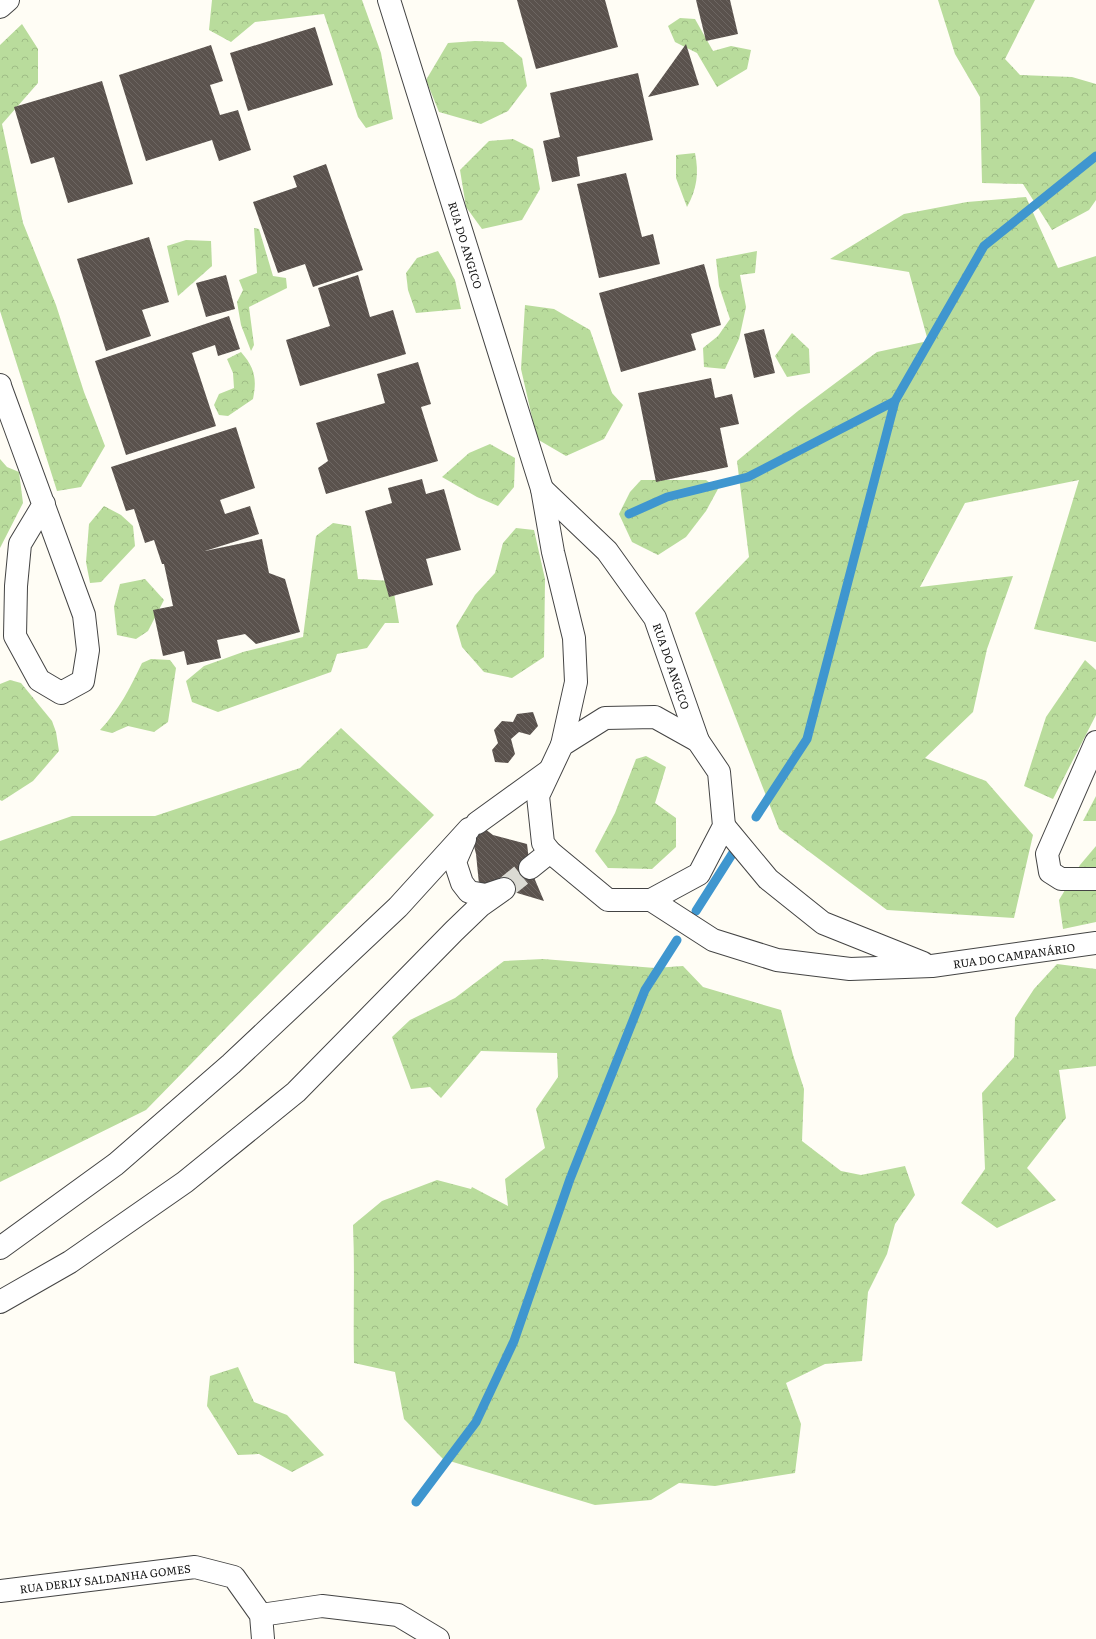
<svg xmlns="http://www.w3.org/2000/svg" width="1096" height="1639" font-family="Literata,serif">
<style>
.forest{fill:url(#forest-crowns)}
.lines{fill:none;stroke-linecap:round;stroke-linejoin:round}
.stream{stroke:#3f96cf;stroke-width:9}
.building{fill:url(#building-back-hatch)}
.street-tunnel{stroke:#dbdad3;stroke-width:22;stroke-dasharray:22 11;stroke-linecap:butt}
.street-casing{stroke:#444;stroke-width:24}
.street{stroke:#fff;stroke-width:22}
.labels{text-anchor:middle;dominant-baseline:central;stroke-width:4;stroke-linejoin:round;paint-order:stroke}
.street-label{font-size:11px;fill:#111;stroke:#fff}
</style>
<defs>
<pattern id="forest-crowns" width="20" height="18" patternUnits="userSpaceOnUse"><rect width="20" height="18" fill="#b9dc9c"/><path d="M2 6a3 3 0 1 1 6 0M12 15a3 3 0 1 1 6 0" fill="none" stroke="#9ebc85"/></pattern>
<pattern id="building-back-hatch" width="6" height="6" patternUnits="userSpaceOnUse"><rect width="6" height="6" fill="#5a524d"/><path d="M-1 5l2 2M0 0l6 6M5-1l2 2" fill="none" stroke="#6d6662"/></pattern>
</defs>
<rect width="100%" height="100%" fill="#fffdf5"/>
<g class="forest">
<polygon points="212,0 362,0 381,53 393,119 366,128 358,117 324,14 255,22 231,42 209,30"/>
<polygon points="938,0 1035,0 1005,59 1020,75 1072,77 1096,84 1096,200 1089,210 1052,230 1023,184 982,183 980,97 955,54"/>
<polygon points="680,18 695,19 713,51 731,46 751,50 747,69 717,87 697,53 675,42 668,26"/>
<polygon points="22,24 38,49 38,83 2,124 23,223 56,305 84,392 105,446 81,487 57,491 0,311 0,45"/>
<polygon points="475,41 503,42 522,58 527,86 508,111 481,124 439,112 426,80 448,43"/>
<polygon points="513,139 533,149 540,189 522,220 482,229 466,207 460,170 489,141"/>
<path d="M 695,153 C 699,173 697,189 687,207 L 676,178 L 676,155 Z"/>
<polygon points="1026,197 1058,268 1096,256 1096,642 1034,629 1079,480 965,503 920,587 1013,576 987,649 973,712 925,758 986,781 1033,835 1014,918 887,910 779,829 695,613 749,557 737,461 798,411 877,352 928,341 909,272 830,259 904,214 967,202"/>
<polygon points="254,228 259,229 273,276 286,278 287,288 249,307 254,345 251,351 241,325 237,302 243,290 239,280 257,273"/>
<polygon points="186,240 211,241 212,266 178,296 167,246"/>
<polygon points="438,251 455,280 461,309 416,313 408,290 406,273 417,258"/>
<polygon points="757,251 755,273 740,275 746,307 739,339 725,369 704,367 703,348 718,336 730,319 719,286 716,259"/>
<polygon points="525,305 554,309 590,330 612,393 623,405 604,439 566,456 537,439 521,369"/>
<polygon points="792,333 809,349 810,373 787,377 775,356"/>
<path d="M 241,352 C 255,368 257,379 253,399 L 228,416 L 219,415 L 214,405 L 219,394 L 234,388 L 233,373 L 227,359 Z"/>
<polygon points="490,444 515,458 514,487 498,506 477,497 442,477 469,453"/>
<polygon points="0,459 7,467 19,472 23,503 0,548"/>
<polygon points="641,480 706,480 718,489 706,511 686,537 658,555 632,542 619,514 630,492"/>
<polygon points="104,506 121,515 133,526 135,546 101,582 90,583 86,562 89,524"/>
<polygon points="333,523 351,526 358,579 392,581 399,623 385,623 367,648 337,654 331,672 218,712 192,702 186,681 204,666 243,652 303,637 316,536"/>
<polygon points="516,528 534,530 545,579 544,657 512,678 484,672 462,647 456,626 475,595 495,573 503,543"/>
<polygon points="145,579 164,600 148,631 136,639 117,635 114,607 120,584"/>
<path d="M 151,659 L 170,660 L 176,668 L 168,722 L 154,732 L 128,726 L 112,733 L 100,730 C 119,710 130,688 142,663 Z"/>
<polygon points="1085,660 1096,670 1096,715 1053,799 1024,786 1046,717"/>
<polygon points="10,680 21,683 52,721 56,732 59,751 33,781 2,801 0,800 0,684"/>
<polygon points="341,728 434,815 146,1110 0,1182 0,841 72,816 155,816 300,768"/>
<polygon points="646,756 666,767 655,803 676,818 676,847 652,869 608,868 595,851 615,813 636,759"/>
<polygon points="1096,796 1096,821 1083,821"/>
<polygon points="1096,846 1096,922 1063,929 1059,900 1080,865"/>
<path d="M 543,959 L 655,968 L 683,966 L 703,987 L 781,1010 L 793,1055 L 804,1089 L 802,1141 L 841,1171 L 861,1175 L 905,1166 L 915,1195 L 895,1224 L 887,1254 L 868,1292 L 862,1361 L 825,1364 L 786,1383 L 801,1424 L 795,1473 L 715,1486 L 679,1483 L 651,1500 L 595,1505 L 443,1459 L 404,1419 L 395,1372 L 354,1363 C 353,1317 355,1271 353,1225 L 382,1201 L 437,1180 L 471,1189 L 472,1187 L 508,1206 L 505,1179 L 545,1148 L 536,1109 L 558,1077 L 557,1053 L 481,1051 L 441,1098 L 430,1087 L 411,1089 L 392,1037 L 410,1020 L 455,998 L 504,961 Z"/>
<polygon points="1057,964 1096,969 1096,1066 1059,1070 1066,1118 1027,1168 1056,1200 997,1228 961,1203 985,1169 982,1093 1014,1057 1015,1018 1034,989"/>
<polygon points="238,1367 254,1402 287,1415 324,1455 292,1472 259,1454 238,1455 207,1406 210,1376"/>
</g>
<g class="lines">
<g class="stream">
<polyline points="629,514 667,497 748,477 895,401"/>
<polyline points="756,817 807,739 895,401 984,246 1096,156"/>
<polyline points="696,911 736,848"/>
<polyline points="416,1502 476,1422 514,1341 570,1179 645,990 677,940"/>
</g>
</g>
<g class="building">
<polygon points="517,0 605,0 618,47 536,69"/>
<polygon points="696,0 730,0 738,34 706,41"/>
<polygon points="315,27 333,85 248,111 230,53"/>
<polygon points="686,44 699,85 648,97"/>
<polygon points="211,45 223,81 210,85 220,115 238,110 251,150 219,161 212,140 146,161 119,75"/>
<polygon points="638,73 653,140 577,157 580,176 552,182 543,141 560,137 550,93"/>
<polygon points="102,81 133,184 68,203 54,157 31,164 14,107"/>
<polygon points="326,164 363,270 313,287 305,264 278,273 253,202 297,187 293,176"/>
<polygon points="626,173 642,237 653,234 660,264 599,278 577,184"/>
<polygon points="149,237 169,302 142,310 151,336 106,351 77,259"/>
<polygon points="704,264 721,325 691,334 696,350 621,372 599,293"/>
<polygon points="226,275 235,309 206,317 196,283"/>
<polygon points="358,275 370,317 393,310 406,354 300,386 286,340 330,326 318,288"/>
<polygon points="229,316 240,349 218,356 215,345 192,353 216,426 126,455 95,361"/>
<polygon points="764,329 775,373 754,378 744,334"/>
<polygon points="418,362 431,404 421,407 438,461 326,494 318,468 328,461 316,423 385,403 377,374"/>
<polygon points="711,378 715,398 732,394 739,424 720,428 728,467 656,482 638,393"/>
<polygon points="236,427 255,488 220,500 225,514 250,506 259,534 205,551 262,539 269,573 285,579 300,632 256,644 245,634 217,640 221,658 187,665 184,651 163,656 153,610 173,606 164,564 162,564 154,540 145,543 134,509 126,511 111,467"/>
<polygon points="422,479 426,494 444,489 461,550 426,559 433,585 389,597 365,511 392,503 388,488"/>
<polygon points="533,712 538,726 530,735 519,732 511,739 515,754 508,763 495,762 492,750 498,743 494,730 502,721 513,722 517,714"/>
<polygon points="467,818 477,823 493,835 527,844 530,868 544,901 504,889 479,884 476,854"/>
</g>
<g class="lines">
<polyline class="street-tunnel" points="504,889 530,868"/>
<g class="street-casing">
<g id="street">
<polyline points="389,0 542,489 553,552 574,638 576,682 562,745"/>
<polyline points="0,7 8,0"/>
<polyline points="0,385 0,386 84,615 88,650 83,681 61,693 39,680 15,636 16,586 20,544 44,504"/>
<polyline points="542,489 607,551 655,618 698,741"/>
<polygon points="655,717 698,741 719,772 724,826 699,874 651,900 608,900 550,852 543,843 538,796 562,745 605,718"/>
<polyline points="1096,742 1047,854 1050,872 1061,879 1096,879"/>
<polyline points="477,823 549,771"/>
<polyline points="724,826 768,879 823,923 923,963"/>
<polyline points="465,839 455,862 462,883 469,892 486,895 501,890"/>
<polyline points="530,868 550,852"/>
<polyline points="651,900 713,940 777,960 850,969 932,966 1096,943"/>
<polyline points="0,1248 116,1164 231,1064 398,907 469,829"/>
<polyline points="0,1302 70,1262 185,1182 296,1092 454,931 480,906 504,889"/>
<polyline points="0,1591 195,1567 234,1577 261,1615 263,1639"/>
<polyline points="261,1615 322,1606 398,1615 438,1639"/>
</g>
</g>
<use href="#street" class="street"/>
</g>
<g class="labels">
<g class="street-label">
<text transform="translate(466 245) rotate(73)">RUA DO ANGICO</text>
<text transform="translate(672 666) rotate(71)">RUA DO ANGICO</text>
<text transform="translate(1014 955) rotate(-8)">RUA DO CAMPANÁRIO</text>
<text transform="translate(105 1578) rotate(-7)">RUA DERLY SALDANHA GOMES</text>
</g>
</g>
</svg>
